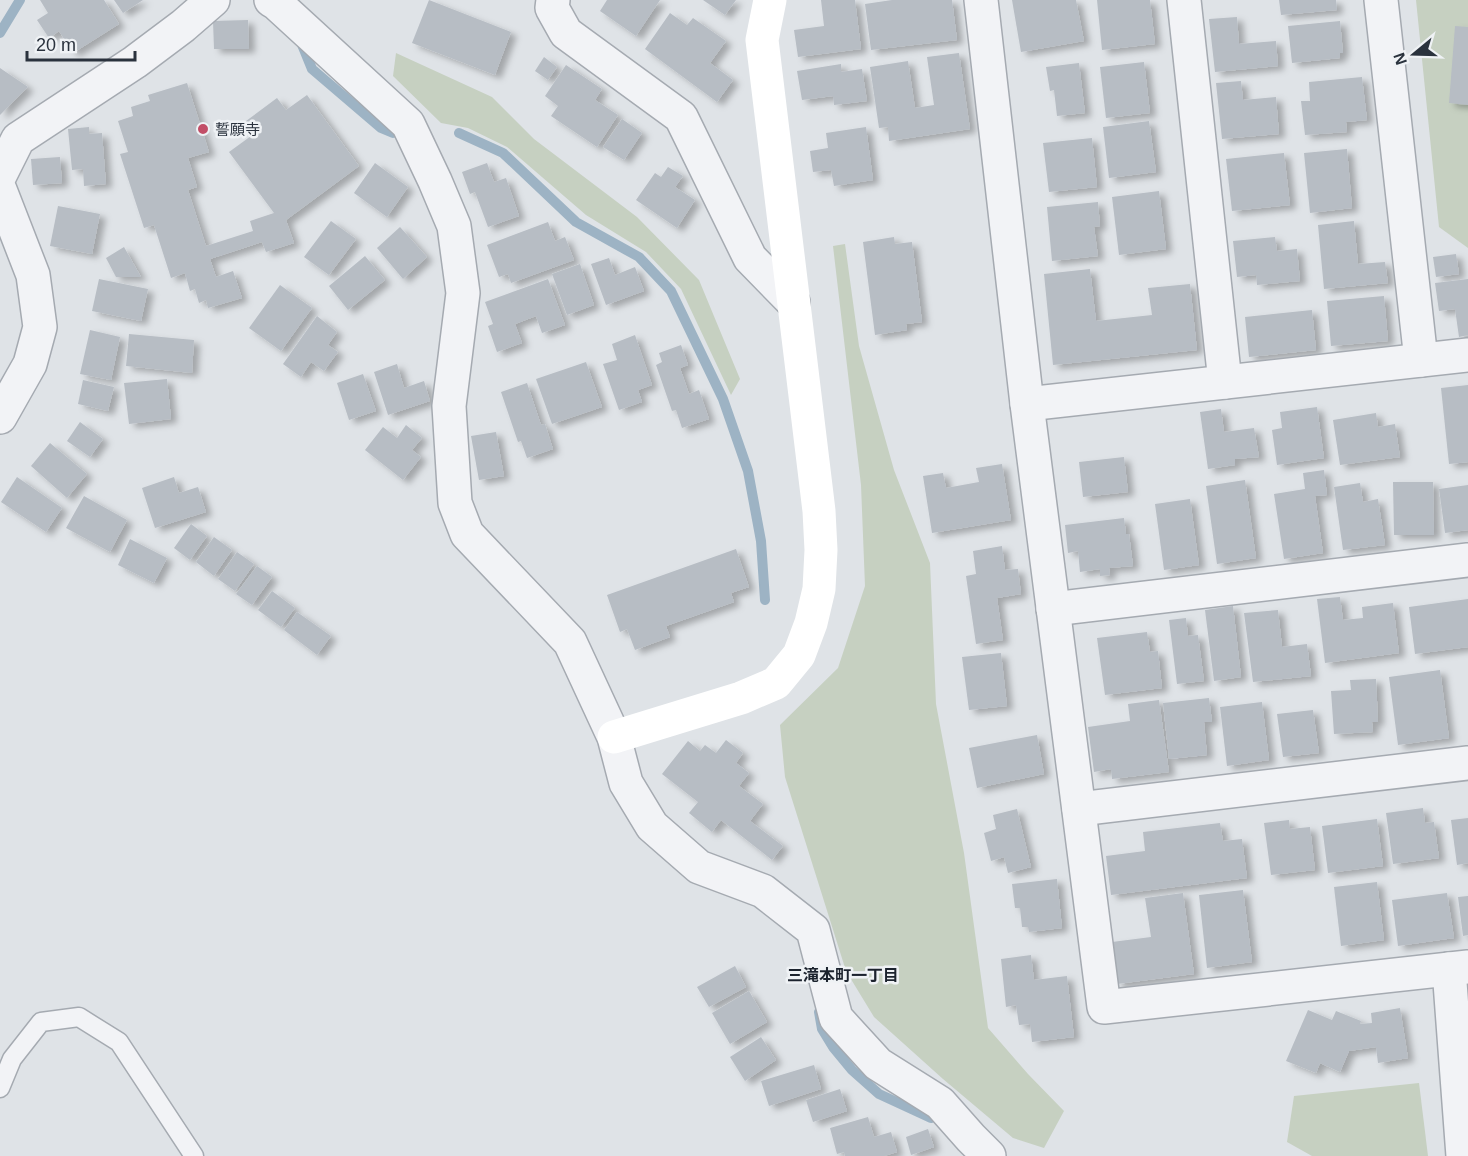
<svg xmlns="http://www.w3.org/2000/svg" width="1468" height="1156" font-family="Helvetica,'Noto Sans JP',sans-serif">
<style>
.green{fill:#c6d0c1}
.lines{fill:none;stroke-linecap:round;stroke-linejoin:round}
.stream{stroke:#9db3c4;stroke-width:10}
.building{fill:#b7bdc4;filter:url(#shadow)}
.lane-casing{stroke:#a5aab1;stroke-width:21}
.street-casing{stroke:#a5aab1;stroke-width:36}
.lane{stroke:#f2f3f6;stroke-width:18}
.street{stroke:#f2f3f6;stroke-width:33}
.secondary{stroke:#fff;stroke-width:33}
.poi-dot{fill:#c24e67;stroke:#eff2f5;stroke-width:2}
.labels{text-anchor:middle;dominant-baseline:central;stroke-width:5;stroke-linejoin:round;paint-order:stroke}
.poi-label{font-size:15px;fill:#2a323d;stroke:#eff2f5;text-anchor:start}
.neighbourhood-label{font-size:16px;font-weight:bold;fill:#1c232e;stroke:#eff2f5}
</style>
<defs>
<filter id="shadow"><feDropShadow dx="6" dy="4" stdDeviation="3" flood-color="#0004"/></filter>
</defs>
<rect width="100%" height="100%" fill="#dfe3e7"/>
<g class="green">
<polygon points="1416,0 1468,0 1468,248 1439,227"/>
<polygon points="396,53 492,97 534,139 637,217 699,280 740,379 731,395 681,289 646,252 586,215 507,147 468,128 441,123 393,76"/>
<polygon points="845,244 859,346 894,470 930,563 936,704 964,853 988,1028 1028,1074 1064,1111 1044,1148 1013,1138 943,1079 874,1017 846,971 785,777 780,725 838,668 865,586 861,485 833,246"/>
<polygon points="1419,1083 1428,1156 1312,1156 1287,1142 1294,1096"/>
</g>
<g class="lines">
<g class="stream">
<polyline points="0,33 20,0"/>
<polyline points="301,42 312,69 381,128 393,133"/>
<polyline points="459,133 503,153 576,222 639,257 671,291 723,399 748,471 761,541 765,600"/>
<polyline points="819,1012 822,1029 833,1047 852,1070 879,1094 931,1118"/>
</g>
</g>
<g class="building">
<polygon points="40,0 104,0 119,24 73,53 59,31 49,38 37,20 48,13"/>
<polygon points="114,0 143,0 123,13"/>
<polygon points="429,0 511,32 495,75 412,43"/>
<polygon points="607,0 660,0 636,36 600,11"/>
<polygon points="703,0 736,0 725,15"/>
<polygon points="821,0 855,0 861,49 798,57 794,30 824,26"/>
<polygon points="892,0 952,0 957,40 871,50 865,4"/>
<polygon points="1012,0 1076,0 1084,41 1021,52"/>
<polygon points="1097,0 1150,0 1155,44 1102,50"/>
<polygon points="1279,0 1336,0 1337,10 1281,15"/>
<polygon points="670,13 687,25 693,18 726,41 710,63 733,80 717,102 645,49"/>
<polygon points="1237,17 1239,44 1276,41 1278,66 1215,72 1209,19"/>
<polygon points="248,20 249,49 214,49 213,21"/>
<polygon points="1340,21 1343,53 1340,53 1340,58 1292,63 1288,26"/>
<polygon points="1455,26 1468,27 1468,105 1449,103"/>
<polygon points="959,53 970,129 889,141 888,127 879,128 870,67 908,61 915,108 934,105 927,57"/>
<polygon points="544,57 557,67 548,80 535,71"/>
<polygon points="1144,62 1150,113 1106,118 1100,67"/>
<polygon points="1079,63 1085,113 1057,116 1054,90 1050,91 1046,67"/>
<polygon points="841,64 841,72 862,69 867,101 834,105 833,96 802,100 797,71"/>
<polygon points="566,65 602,89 595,100 618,115 597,147 551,116 558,106 545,96"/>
<polygon points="0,68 28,87 0,115"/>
<polygon points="1362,77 1367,120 1346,122 1347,132 1305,135 1301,101 1310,101 1309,82"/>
<polygon points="1241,81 1243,100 1276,97 1279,134 1222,139 1216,83"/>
<polygon points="187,83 209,152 188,158 197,187 188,190 206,246 253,231 250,221 274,213 229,152 251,136 242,124 277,98 286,110 307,95 359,166 286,220 294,243 266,252 262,242 210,259 216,277 233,271 242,298 208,308 206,300 199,303 195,289 190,291 185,273 171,278 154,225 144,228 120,154 128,152 118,121 133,116 131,107 150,101 148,95"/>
<polygon points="622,119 642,133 624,160 603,147"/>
<polygon points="1149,121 1156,172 1109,178 1103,127"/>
<polygon points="89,127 89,134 102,133 106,184 84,186 83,169 72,170 68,129"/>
<polygon points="866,127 873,180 834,186 831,170 813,172 810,151 828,148 826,133"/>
<polygon points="1092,138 1097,187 1049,192 1043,143"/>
<polygon points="1347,149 1352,208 1310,213 1304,153"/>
<polygon points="1284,153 1290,205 1232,211 1226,159"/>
<polygon points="60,157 62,183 33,185 31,159"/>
<polygon points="375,163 408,187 387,217 354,193"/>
<polygon points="487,163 494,182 506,178 519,216 488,227 475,192 470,194 462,172"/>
<polygon points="668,167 683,176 675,187 695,200 677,228 636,200 655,173 661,177"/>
<polygon points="1159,191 1166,249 1119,255 1112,197"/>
<polygon points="1098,202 1100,226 1094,227 1098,256 1052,261 1047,207"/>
<polygon points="58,206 100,214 92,254 50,246"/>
<polygon points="331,221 356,239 329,275 304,257"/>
<polygon points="1354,221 1358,264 1385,262 1388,283 1324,289 1318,225"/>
<polygon points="548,222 555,241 565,237 574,260 511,283 508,274 499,277 487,245"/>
<polygon points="400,227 427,257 403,279 377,248"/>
<polygon points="894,237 895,244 912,242 922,322 906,324 907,330 875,335 863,242"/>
<polygon points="1275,237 1277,251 1297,249 1300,281 1257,285 1256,275 1237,277 1233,241"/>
<polygon points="124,247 141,277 116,277 106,258"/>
<polygon points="1456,254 1459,274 1436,277 1433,257"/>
<polygon points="365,256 385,280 348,310 329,286"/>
<polygon points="609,258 615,275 635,267 644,291 606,305 591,264"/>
<polygon points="580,264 594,305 567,315 552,274"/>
<polygon points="1090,269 1096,321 1152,315 1148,288 1190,284 1197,350 1053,365 1044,274"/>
<polygon points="99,279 148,289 141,321 92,311"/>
<polygon points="548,279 565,325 542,333 536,316 515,324 522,343 497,352 488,326 493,324 485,302"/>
<polygon points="1468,279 1468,335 1459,337 1455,309 1439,311 1435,283"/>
<polygon points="280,285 312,308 281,351 249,328"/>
<polygon points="1384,296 1388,341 1331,346 1327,301"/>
<polygon points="1312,310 1316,350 1249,357 1245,317"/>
<polygon points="317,316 337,332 328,345 338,352 324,371 311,362 301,377 283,364"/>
<polygon points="90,330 120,337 111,380 80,374"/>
<polygon points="129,334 194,340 192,373 126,366"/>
<polygon points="635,335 652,385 638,390 642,402 619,410 603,364 617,360 612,344"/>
<polygon points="681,345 688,365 680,368 689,394 699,390 709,419 682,428 676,410 672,411 656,365 662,362 659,353"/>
<polygon points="586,362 602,407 552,424 536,379"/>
<polygon points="397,364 404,388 424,381 430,401 388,415 374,372"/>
<polygon points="363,374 376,411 349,420 337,383"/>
<polygon points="167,379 171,419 129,424 124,383"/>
<polygon points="83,380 114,387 108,411 78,404"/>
<polygon points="527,383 541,425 545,424 553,449 527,458 521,441 518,442 501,392"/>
<polygon points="1468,385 1468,462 1449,464 1441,388"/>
<polygon points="1317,407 1324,458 1277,465 1272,430 1282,428 1280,412"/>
<polygon points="1221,409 1224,432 1254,428 1259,457 1235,459 1235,465 1208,469 1200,412"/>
<polygon points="1376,413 1378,427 1395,424 1400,457 1340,465 1333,420"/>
<polygon points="80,422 103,439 90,457 67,441"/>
<polygon points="406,425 422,438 412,450 421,457 403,480 365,450 383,427 397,438"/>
<polygon points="496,432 504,476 479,480 471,436"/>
<polygon points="50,443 87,474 67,498 31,466"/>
<polygon points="1124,457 1128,492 1083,497 1079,462"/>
<polygon points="1002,464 1011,520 932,533 923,476 943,473 946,488 979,482 976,468"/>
<polygon points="1324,470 1327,495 1315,496 1323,553 1284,559 1274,494 1305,489 1303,473"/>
<polygon points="17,477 62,508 46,532 1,502"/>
<polygon points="174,477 179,493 198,487 206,512 155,528 142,488"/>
<polygon points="1245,480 1256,558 1217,564 1206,486"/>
<polygon points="1393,482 1433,482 1434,535 1394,535"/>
<polygon points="1360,483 1363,502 1378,499 1385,545 1343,550 1334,487"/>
<polygon points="1468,485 1468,530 1445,533 1439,489"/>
<polygon points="84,496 127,520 110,552 66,528"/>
<polygon points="1190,499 1199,565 1164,570 1155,504"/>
<polygon points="1124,518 1126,534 1129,534 1133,566 1109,568 1110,575 1100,576 1100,569 1080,572 1078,551 1068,553 1065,525"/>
<polygon points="191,524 207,536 190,560 174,548"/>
<polygon points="214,537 232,550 214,576 196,562"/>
<polygon points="130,539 167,558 154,583 118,565"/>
<polygon points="1002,546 1005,570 1018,569 1021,594 997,598 1003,640 976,644 966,576 976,574 973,551"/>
<polygon points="736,549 749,587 731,593 734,602 666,626 670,637 635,650 627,629 620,632 607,595"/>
<polygon points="237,552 254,564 235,591 218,579"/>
<polygon points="257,566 272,577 252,605 236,594"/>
<polygon points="272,591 295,608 281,627 258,610"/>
<polygon points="1340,597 1343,620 1363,618 1362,607 1393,603 1399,653 1325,663 1317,599"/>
<polygon points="1468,599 1468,647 1415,654 1409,607"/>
<polygon points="1233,606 1241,677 1214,681 1205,610"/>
<polygon points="1278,610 1282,647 1307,644 1311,676 1253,682 1244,613"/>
<polygon points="297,612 331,636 317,655 284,630"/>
<polygon points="1186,618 1188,636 1198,635 1204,681 1177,684 1169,620"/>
<polygon points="1147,632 1150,652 1158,651 1162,688 1105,695 1097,638"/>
<polygon points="1001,653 1007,706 969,710 962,657"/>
<polygon points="1440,670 1449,738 1398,745 1389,677"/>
<polygon points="1376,679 1378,722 1372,722 1373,732 1334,734 1331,691 1351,690 1350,680"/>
<polygon points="1209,698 1212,722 1204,722 1207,755 1169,759 1163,703"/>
<polygon points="1159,700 1169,772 1112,779 1111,769 1094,772 1088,727 1130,721 1128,704"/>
<polygon points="1262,702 1269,760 1227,766 1220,707"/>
<polygon points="1313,710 1319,753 1283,757 1277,714"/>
<polygon points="1037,735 1044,774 977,788 969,748"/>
<polygon points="726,740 743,753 736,763 749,773 739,786 763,804 750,821 783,846 772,860 721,820 712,832 689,813 698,802 662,774 688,741 700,751 705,745 716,753"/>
<polygon points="1423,808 1425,823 1434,822 1439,858 1393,864 1386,813"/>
<polygon points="1017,809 1031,867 1008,873 1004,857 991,861 984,833 996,829 993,815"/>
<polygon points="1468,818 1468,863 1457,865 1451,820"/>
<polygon points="1377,819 1383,866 1328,873 1322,826"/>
<polygon points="1289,820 1290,829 1310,827 1315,870 1271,875 1264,823"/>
<polygon points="1220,823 1223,841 1242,839 1247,878 1111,895 1106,856 1145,851 1143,832"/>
<polygon points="1057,879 1062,928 1029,932 1028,927 1022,927 1020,908 1015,908 1012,884"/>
<polygon points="1377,882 1384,940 1341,946 1334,887"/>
<polygon points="1243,890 1252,962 1207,968 1199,895"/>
<polygon points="1183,893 1194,974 1117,984 1112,942 1151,937 1145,898"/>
<polygon points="1447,893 1454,938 1398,946 1392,900"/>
<polygon points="1468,896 1468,935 1463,936 1458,897"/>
<polygon points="1031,955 1034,980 1067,976 1074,1037 1032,1042 1030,1024 1019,1025 1016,1005 1006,1007 1001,959"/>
<polygon points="735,966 746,987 709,1007 697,987"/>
<polygon points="749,991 767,1022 730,1044 712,1013"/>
<polygon points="1400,1008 1408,1058 1378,1063 1376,1047 1349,1051 1340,1072 1320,1063 1316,1073 1286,1061 1308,1010 1332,1020 1336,1011 1361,1021 1360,1024 1372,1023 1371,1013"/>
<polygon points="761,1037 776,1060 745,1081 730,1057"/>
<polygon points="814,1065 821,1089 769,1106 761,1081"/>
<polygon points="840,1089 847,1111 813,1122 806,1100"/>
<polygon points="868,1117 874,1137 891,1132 897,1152 884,1156 845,1156 844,1152 837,1154 830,1128"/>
<polygon points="928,1129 934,1147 911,1155 906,1137"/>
</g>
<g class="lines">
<g class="lane-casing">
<polyline id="lane" points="0,1088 12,1059 41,1022 79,1017 119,1042 194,1156"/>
</g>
<g class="street-casing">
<g id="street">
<polyline points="271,0 276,3 408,124 435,181 454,226 463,293 449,406 455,503 467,534 570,642 614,737 626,783 652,826 699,867 763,891 813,930 836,1018 878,1064 940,1103 971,1138 989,1156"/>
<polyline points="553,0 552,8 566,33 681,117 750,258 793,302"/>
<polyline points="981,0 1027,404 1104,1007 1468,967"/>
<polyline points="1184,0 1225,382"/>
<polyline points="1381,0 1421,360"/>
<polyline points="0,175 18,139 135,62 183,26 213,0"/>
<polyline points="0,190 33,275 40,327 30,364 0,417"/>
<polyline points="1027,404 1468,355"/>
<polyline points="1053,609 1468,560"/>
<polyline points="1079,809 1468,763"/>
<polyline points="1449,969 1463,1156"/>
</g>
</g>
<use href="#lane" class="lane"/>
<use href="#street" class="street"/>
<polyline class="secondary" points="614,737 741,698 776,683 799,655 811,623 819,589 821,550 819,511 762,40 770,0"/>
</g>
<circle class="poi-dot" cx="203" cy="129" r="6"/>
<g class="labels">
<g class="poi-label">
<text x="215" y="129">誓願寺</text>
</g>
<g class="neighbourhood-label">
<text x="843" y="975">三滝本町一丁目</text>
</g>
</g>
<g transform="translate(1414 54) rotate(251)" stroke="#eff2f5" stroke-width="4.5" paint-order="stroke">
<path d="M0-4.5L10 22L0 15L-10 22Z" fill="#2a323d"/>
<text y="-9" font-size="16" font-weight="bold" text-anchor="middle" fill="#2a323d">N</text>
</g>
<path d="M27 51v9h108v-9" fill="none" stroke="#2a323d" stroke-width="3"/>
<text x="36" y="51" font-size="18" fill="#2a323d" stroke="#eff2f5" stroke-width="4.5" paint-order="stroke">20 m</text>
</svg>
